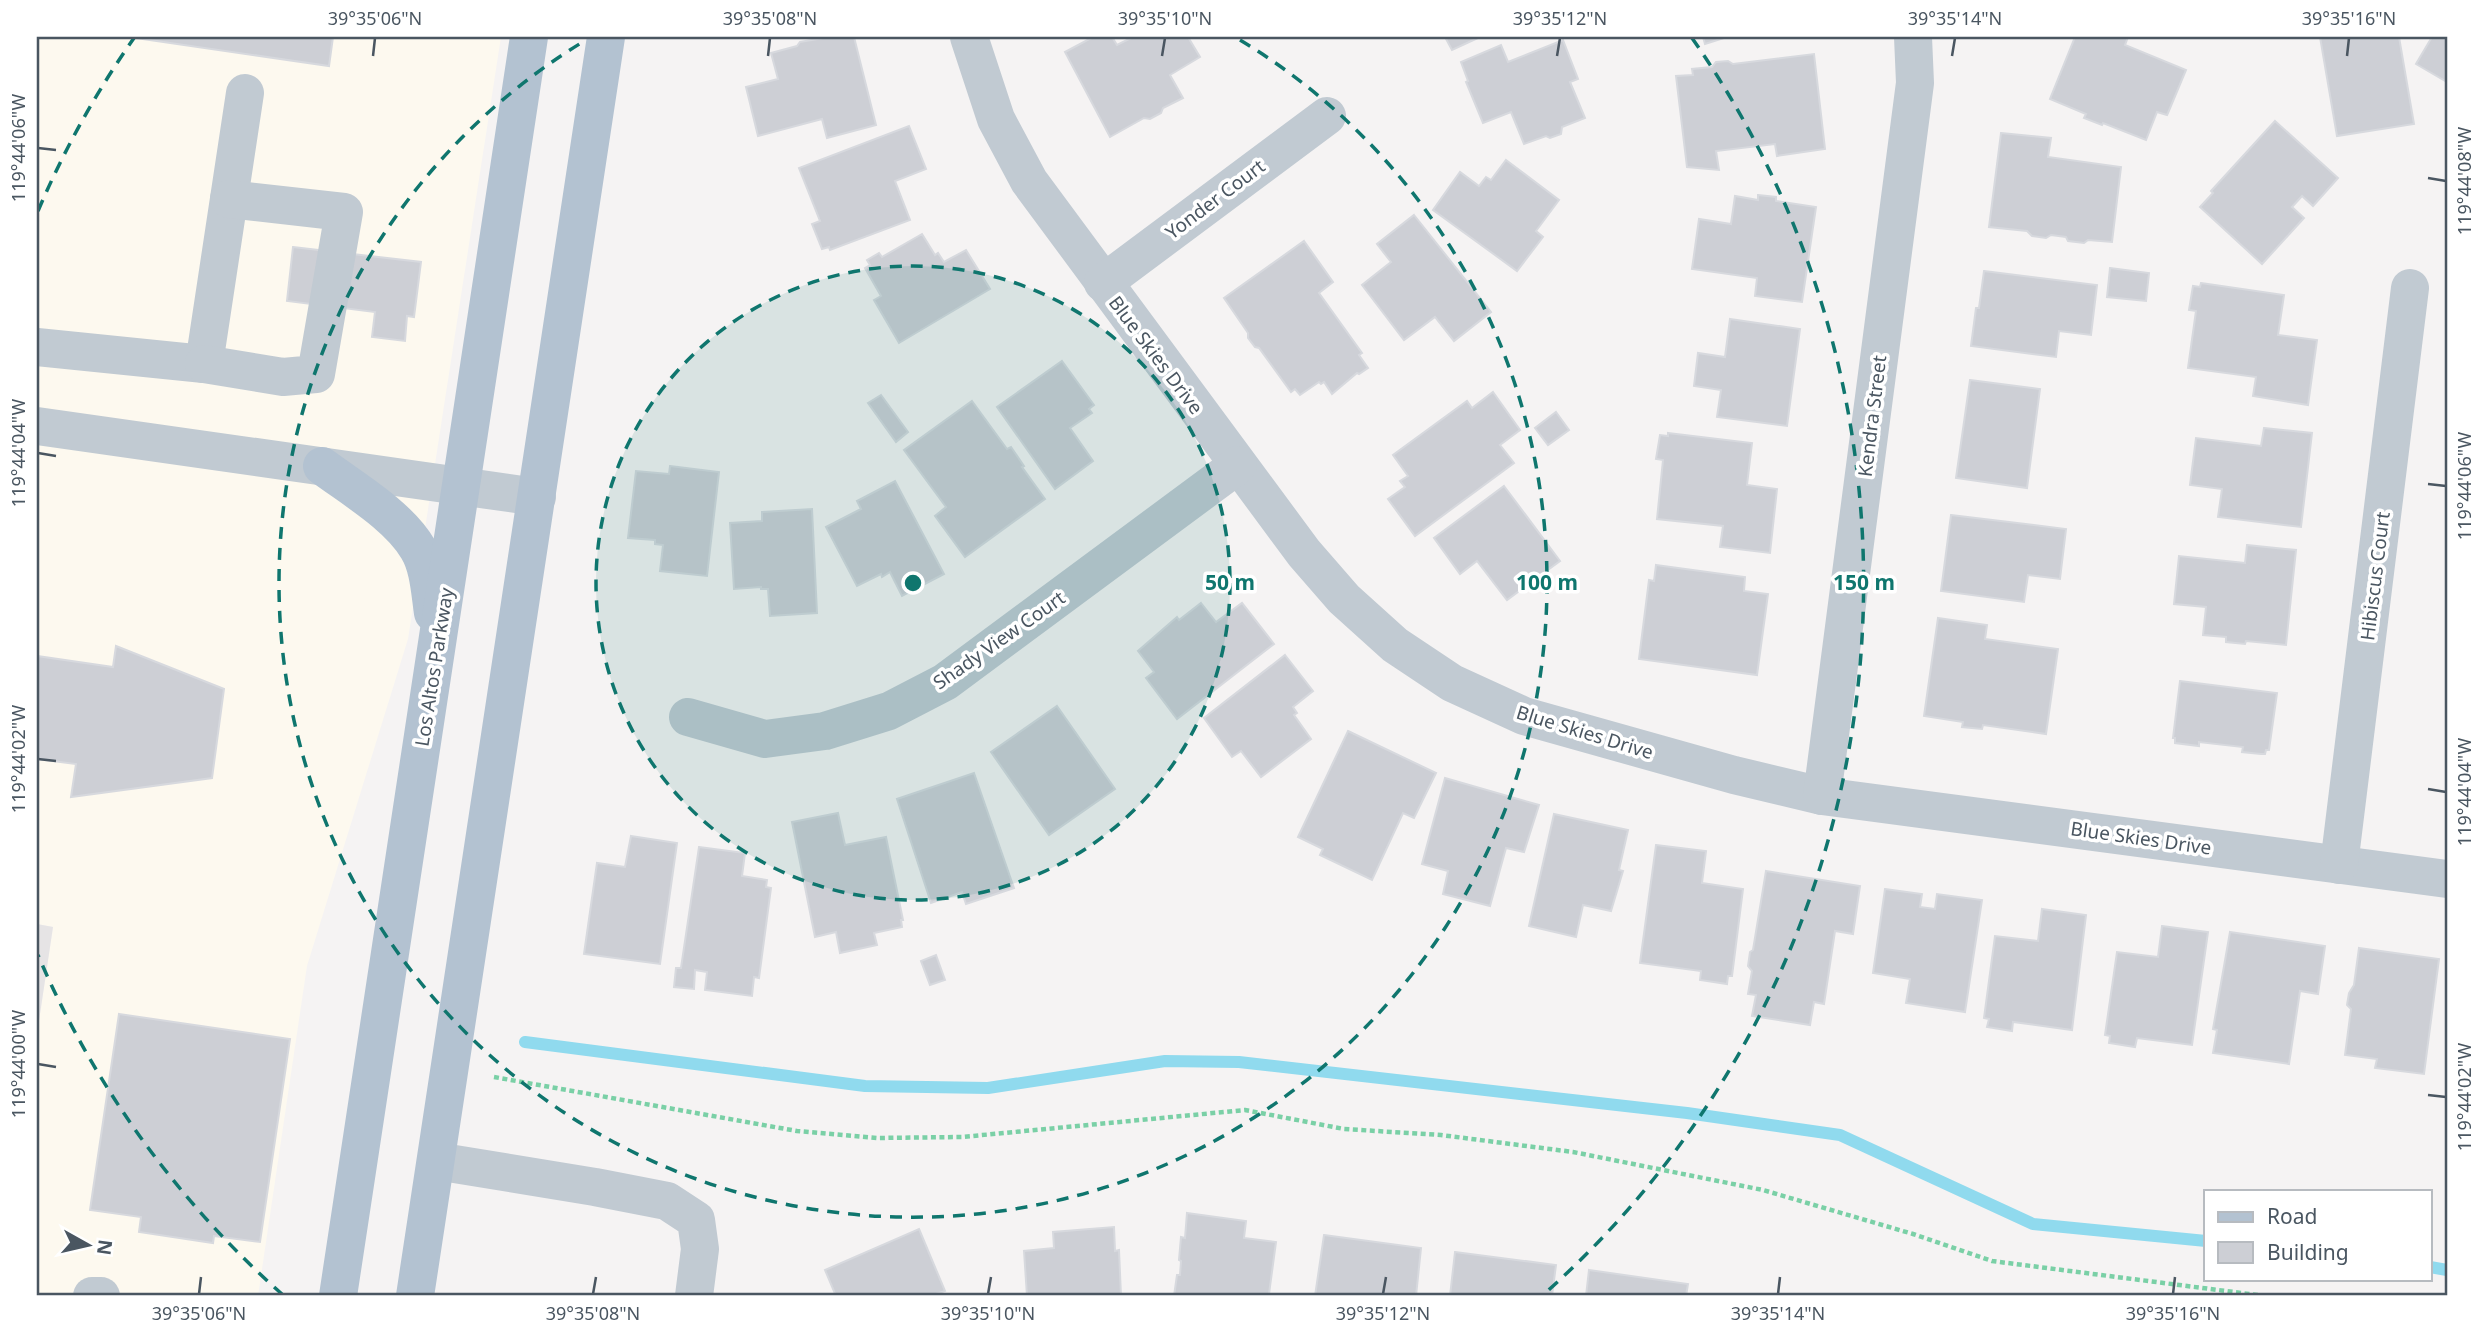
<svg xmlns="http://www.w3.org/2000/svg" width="2484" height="1333" font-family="'Noto Sans',sans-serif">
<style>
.commercial{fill:#fdf9ef}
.education{fill:#e6e4e5}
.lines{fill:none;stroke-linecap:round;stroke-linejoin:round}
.stream{stroke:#90daee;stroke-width:12}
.building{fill:#cdcfd5;stroke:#d7d9de;stroke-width:2}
.path{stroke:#7ad0a6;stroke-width:4.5;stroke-dasharray:5 3.5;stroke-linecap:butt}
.minor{stroke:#c1cad2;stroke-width:38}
.major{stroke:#b3c2d1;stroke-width:38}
.ticks{fill:none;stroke:#4a5661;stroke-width:2.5}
.ring{fill:none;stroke:#0f766e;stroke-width:3.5;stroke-dasharray:12 9}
.labels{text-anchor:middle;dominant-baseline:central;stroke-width:7;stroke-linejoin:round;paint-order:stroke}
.street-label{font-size:19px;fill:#4a5661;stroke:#fff}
.centre{fill:#0f766e;stroke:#fff;stroke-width:3.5}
.ring-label{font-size:21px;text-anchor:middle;font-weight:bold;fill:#0f766e;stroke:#fff;stroke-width:7;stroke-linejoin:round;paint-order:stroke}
.neatline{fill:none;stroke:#4a5661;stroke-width:2.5}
.ticks-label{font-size:18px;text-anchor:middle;fill:#4a5661}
</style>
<rect width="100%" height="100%" fill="#f5f3f3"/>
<polygon class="commercial" points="37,37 501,37 408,639 307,966 258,1296 37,1296 37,1034 53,927 37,924"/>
<polygon class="education" points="37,924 53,927 37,1034"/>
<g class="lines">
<g class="stream">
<polyline points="525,1042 865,1086 988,1088 1165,1061 1239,1062 1687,1113 1840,1135 2033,1224 2206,1241"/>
<polyline points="2430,1267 2447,1270"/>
</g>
</g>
<g class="building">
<polygon points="129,37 333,37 329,66"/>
<polygon points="829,37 854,37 876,125 827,138 822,119 758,136 746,87 778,79 771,53 797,46 800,42"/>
<polygon points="1093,37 1112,37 1117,45 1133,37 1188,37 1200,57 1170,75 1183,98 1163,108 1161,113 1150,119 1144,118 1110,137 1065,52"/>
<polygon points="1445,37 1480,37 1452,50"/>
<polygon points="1703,37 1727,37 1705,44"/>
<polygon points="2075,37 2128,37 2125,45 2186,70 2168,113 2167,115 2157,112 2146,140 2103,123 2102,125 2084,118 2086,114 2050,99"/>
<polygon points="2320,37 2399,37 2414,124 2337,136"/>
<polygon points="2432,37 2447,37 2447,82 2416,64"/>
<polygon points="1563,40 1578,79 1570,82 1585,118 1562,127 1561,134 1550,138 1546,136 1524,144 1511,112 1483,123 1466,82 1468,81 1461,62 1501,45 1508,62"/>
<polygon points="1814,54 1825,149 1777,156 1775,144 1716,151 1719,170 1687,167 1676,76 1693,75 1692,69 1712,67 1716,62 1728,61 1733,64"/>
<polygon points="2275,121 2338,178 2313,206 2302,196 2292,207 2304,218 2262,264 2200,207 2213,193 2211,191"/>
<polygon points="909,126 926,169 895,181 910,220 830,250 829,247 822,249 812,224 820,221 799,168"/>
<polygon points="2001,133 2051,138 2048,157 2121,167 2112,242 2088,240 2084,243 2068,241 2066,237 2051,235 2046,238 2032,236 2027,231 1989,227"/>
<polygon points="1506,160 1559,200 1536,231 1543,237 1517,271 1433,210 1460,172 1479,186 1486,177 1491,180"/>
<polygon points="1758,195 1776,197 1776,201 1816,207 1802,302 1755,296 1757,278 1692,269 1699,219 1731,224 1735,196 1758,200"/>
<polygon points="1414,215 1491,312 1454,341 1435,317 1404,340 1362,285 1391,262 1377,244"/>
<polygon points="922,234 935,255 938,253 944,262 966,250 990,289 899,343 874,300 881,296 865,268 870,265 867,260 879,253 882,257"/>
<polygon points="1304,241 1333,282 1319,293 1362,353 1359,355 1368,368 1359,374 1357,373 1332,394 1324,382 1321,384 1319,382 1300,395 1295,389 1291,392 1259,348 1255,347 1248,338 1248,333 1224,298"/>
<polygon points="293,247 421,262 414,317 407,316 405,341 372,337 375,312 287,301"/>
<polygon points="2110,268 2149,273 2146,301 2107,297"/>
<polygon points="1984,271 2097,285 2091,335 2059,331 2056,357 1971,346 1976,308 1979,308"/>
<polygon points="2201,283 2284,295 2278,335 2317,340 2308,405 2253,396 2256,377 2188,368 2196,311 2189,310 2193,286 2200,287"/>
<polygon points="1730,319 1800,329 1787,426 1717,417 1721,390 1694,386 1698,353 1725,357"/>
<polygon points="1062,361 1094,405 1089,409 1092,413 1070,428 1093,461 1055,489 997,407"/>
<polygon points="1970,380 2040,389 2027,488 1956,478"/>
<polygon points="1493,392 1520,430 1500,445 1514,463 1415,536 1388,499 1405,487 1400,481 1408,476 1393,455 1467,401 1472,408"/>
<polygon points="881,395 908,432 896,442 868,403"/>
<polygon points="972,401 1007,449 1011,447 1024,466 1022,467 1045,499 965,557 935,516 946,507 904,450"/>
<polygon points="1556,412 1569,430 1548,445 1535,428"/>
<polygon points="2264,428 2312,433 2301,527 2218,517 2222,489 2190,485 2196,438 2261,446"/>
<polygon points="1668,433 1752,443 1747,485 1777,489 1770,553 1720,547 1723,526 1657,519 1663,460 1656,459 1660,435 1668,436"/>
<polygon points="670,466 719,472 707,576 660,571 663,545 655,544 655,540 628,538 636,471 669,474"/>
<polygon points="895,481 944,574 902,596 890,572 882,577 881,574 857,586 826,527 861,509 857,501"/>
<polygon points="1504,486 1560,561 1507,600 1477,561 1460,574 1434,538"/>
<polygon points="812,509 817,613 770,616 768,589 761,589 761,587 734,589 730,523 762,521 762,512"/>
<polygon points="1951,515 2066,529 2060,579 2028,575 2024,602 1941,591"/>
<polygon points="2247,545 2296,550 2286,645 2246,641 2245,644 2226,642 2226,637 2203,635 2206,607 2174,604 2179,556 2245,563"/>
<polygon points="1656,565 1745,577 1744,591 1768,594 1757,675 1639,659 1649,580 1654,581"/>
<polygon points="1201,603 1216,622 1242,603 1274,644 1177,719 1146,678 1154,672 1138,651 1177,617 1179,620"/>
<polygon points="1938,618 1987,625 1985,639 2058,649 2046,734 1983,725 1982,729 1962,727 1963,722 1924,716"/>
<polygon points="116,646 224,689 212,778 71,797 76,764 37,759 37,656 113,667"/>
<polygon points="1285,655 1313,691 1293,707 1297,713 1294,715 1311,739 1261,777 1241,751 1232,757 1204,718"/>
<polygon points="2180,681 2277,693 2269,750 2266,750 2265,754 2261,754 2242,752 2243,747 2199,742 2199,746 2175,743 2175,738 2173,738"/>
<polygon points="1057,706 1115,789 1049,835 991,752"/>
<polygon points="1348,731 1436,773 1414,818 1403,813 1372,880 1320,855 1323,849 1298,837"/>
<polygon points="974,773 1014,888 966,904 962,892 931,903 897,799"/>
<polygon points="1445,778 1539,805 1524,852 1506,848 1490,906 1443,894 1448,871 1422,864"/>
<polygon points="838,813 845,845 886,837 903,920 901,920 902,927 874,933 877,945 840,953 836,932 815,937 792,822"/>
<polygon points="1554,814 1628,830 1619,870 1623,871 1611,911 1583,905 1576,937 1529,926"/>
<polygon points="631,836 677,843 660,964 584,954 597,863 625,867"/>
<polygon points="1656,845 1706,851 1702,883 1743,889 1732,976 1728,976 1727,984 1700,980 1701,971 1640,963"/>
<polygon points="699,847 745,853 742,876 767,880 766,887 771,888 759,978 754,977 752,996 705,990 707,972 695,970 694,989 674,987 676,968 681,968"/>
<polygon points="1766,871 1860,886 1853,934 1835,931 1824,1004 1814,1002 1810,1025 1752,1016 1756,995 1748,994 1752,971 1748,966 1750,952 1753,950"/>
<polygon points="1885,889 1922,894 1920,907 1935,909 1937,894 1982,900 1965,1012 1906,1003 1910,979 1873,973"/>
<polygon points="2042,909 2086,915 2072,1030 2013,1022 2012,1031 1987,1027 1989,1019 1984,1018 1995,936 2038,941"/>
<polygon points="2162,926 2208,932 2192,1045 2137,1038 2135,1047 2109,1043 2110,1036 2105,1035 2117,952 2158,957"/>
<polygon points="2230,932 2325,946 2318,994 2300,991 2289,1064 2213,1053 2217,1030 2213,1029"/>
<polygon points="2359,948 2439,959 2424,1074 2375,1068 2377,1059 2345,1055 2351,1009 2347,1005 2349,993 2354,985"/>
<polygon points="936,955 945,980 930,985 921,961"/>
<polygon points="119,1014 290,1039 260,1242 214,1236 213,1243 139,1232 141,1217 90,1210"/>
<polygon points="1187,1213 1246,1221 1244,1238 1276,1242 1269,1294 1280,1296 1174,1296 1177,1275 1180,1275 1181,1261 1179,1260 1181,1237 1185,1238"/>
<polygon points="1114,1227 1115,1251 1119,1250 1121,1296 1027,1296 1024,1251 1054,1248 1053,1232"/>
<polygon points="919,1229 945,1291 930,1296 836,1296 825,1270"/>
<polygon points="1324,1235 1421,1248 1416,1296 1315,1296"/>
<polygon points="1455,1252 1556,1265 1552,1296 1450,1296"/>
<polygon points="1589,1270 1688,1284 1686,1296 1586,1296"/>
</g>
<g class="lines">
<polyline class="path" points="494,1077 797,1131 877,1138 962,1137 1245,1110 1344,1129 1441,1135 1573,1152 1763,1190 1913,1234 1992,1261 2265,1296"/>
<g class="minor">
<polyline points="969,37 996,119 1029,181 1304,553 1344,599 1395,645 1452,683 1524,716 1734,775 1822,796 2447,879"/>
<polyline points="1103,283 1327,116"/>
<polyline points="37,347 204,364 245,93"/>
<polyline points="204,364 283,377 316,374 344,212 229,199"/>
<polyline points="37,426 537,497"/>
<polyline points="688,717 765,739 825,731 889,711 945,682 1238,465"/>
<polyline points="1822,796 1915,83 1913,37"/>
<polyline points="2339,865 2410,288"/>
<polyline points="436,1161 595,1187 667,1201 696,1220 700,1249 694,1296"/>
<polyline points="92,1296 101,1296"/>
</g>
<g class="major">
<path d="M 322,466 C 353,489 399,516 418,549 C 429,567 430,593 433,613"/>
<polyline points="338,1296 529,37"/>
<polyline points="415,1296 606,37"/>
</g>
</g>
<path class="ticks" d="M 373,56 L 375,38M 768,56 L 770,38M 1162,56 L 1165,38M 1557,56 L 1560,38M 1952,56 L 1955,38M 2347,56 L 2349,38M 38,148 L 56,150M 2428,178 L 2446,181M 38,453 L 56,456M 2428,484 L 2446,486M 38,759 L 56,761M 2428,789 L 2446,792M 38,1064 L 56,1067M 2428,1095 L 2446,1097M 199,1294 L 201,1277M 593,1294 L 596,1277M 988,1294 L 991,1277M 1383,1294 L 1386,1277M 1778,1294 L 1780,1277M 2173,1294 L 2175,1277"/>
<circle cx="913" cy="583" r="317" fill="#0f766e" fill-opacity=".12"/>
<g class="ring">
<circle cx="913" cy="583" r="317"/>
<path d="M1240 40A634 634 0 1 1 586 40"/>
<path d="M283 1295A951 951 0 0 1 38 955M38 211A951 951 0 0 1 134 38M1692 38A951 951 0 0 1 1543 1295"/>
</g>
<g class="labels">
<g class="street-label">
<text transform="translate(1215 199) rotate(-37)">Yonder Court</text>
<text transform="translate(1156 355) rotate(53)">Blue Skies Drive</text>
<text transform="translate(1872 416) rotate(-83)">Kendra Street</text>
<text transform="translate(2375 576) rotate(-83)">Hibiscus Court</text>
<text transform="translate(999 640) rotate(-35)">Shady View Court</text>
<text transform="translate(434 667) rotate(-81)">Los Altos Parkway</text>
<text transform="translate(1585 732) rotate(17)">Blue Skies Drive</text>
<text transform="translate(2141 838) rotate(8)">Blue Skies Drive</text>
</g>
</g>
<circle cx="913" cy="583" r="10" class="centre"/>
<g class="ring-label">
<text x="1230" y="590">50 m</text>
<text x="1547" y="590">100 m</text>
<text x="1864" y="590">150 m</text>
</g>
<rect width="2484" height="1333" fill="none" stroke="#ffffff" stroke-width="77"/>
<rect x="2204" y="1190" width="228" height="91" fill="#ffffff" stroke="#b7bbc0" stroke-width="2"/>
<rect x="2218" y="1212" width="35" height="10" fill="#b3c2d1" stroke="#b7bbc0" stroke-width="2"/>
<text x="2267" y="1224" font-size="21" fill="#4a5661">Road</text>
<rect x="2218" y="1242" width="35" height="21" fill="#cdcfd5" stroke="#b7bbc0" stroke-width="2"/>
<text x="2267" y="1260" font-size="21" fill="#4a5661">Building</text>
<g transform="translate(88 1245) rotate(98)" stroke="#ffffff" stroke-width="5" paint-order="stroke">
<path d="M0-5L12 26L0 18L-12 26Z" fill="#4a5661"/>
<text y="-10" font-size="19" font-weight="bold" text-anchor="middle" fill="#4a5661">N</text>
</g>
<rect x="38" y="38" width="2408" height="1256" class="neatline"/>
<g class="ticks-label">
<text x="375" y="25">39°35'06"N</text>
<text x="770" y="25">39°35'08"N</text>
<text x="1165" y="25">39°35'10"N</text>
<text x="1560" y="25">39°35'12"N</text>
<text x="1955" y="25">39°35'14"N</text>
<text x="2349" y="25">39°35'16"N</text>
<text transform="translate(19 148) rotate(-90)" y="6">119°44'06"W</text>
<text transform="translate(2465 181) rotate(-90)" y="6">119°44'08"W</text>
<text transform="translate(19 453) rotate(-90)" y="6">119°44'04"W</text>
<text transform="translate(2465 486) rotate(-90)" y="6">119°44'06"W</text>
<text transform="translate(19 759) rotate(-90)" y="6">119°44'02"W</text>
<text transform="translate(2465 792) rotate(-90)" y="6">119°44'04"W</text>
<text transform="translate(19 1064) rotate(-90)" y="6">119°44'00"W</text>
<text transform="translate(2465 1097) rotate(-90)" y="6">119°44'02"W</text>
<text x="199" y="1320">39°35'06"N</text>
<text x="593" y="1320">39°35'08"N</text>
<text x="988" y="1320">39°35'10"N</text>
<text x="1383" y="1320">39°35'12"N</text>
<text x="1778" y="1320">39°35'14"N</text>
<text x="2173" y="1320">39°35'16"N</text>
</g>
</svg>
